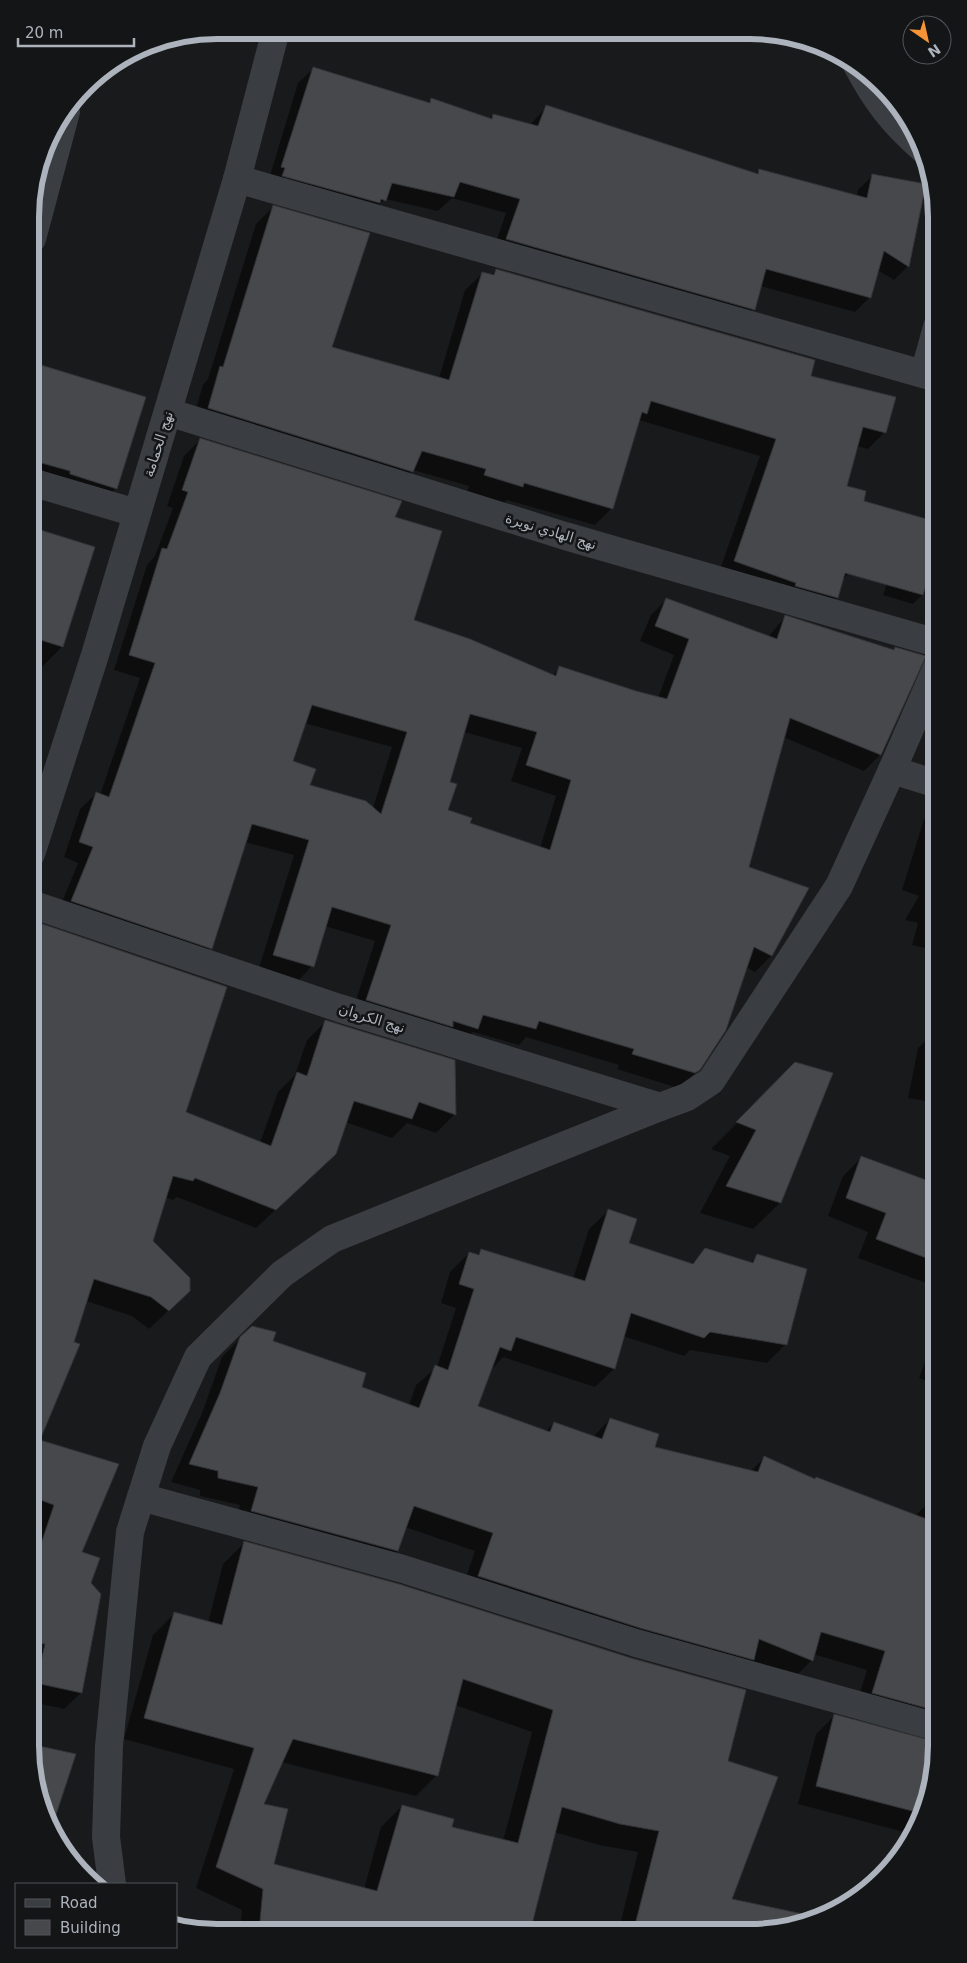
<svg xmlns="http://www.w3.org/2000/svg" width="967" height="1963" font-family="'DejaVu Sans',Vazirmatn,sans-serif">
<style>
.shadow{fill:#0007;fill-rule:evenodd}
.building{fill:#46484c;stroke:#333438;fill-rule:evenodd}
.lines{fill:none;stroke-linecap:round;stroke-linejoin:round}
.minor{stroke:#3a3d41;stroke-width:28}
.labels{text-anchor:middle;dominant-baseline:central;stroke-width:5;stroke-linejoin:round;paint-order:stroke}
.street-label{font-size:14px;fill:#acb3bc;stroke:#141517}
.rim{fill:none;stroke:#acb3bc;stroke-width:6}
</style>
<rect width="100%" height="100%" fill="#191a1c"/>
<g class="shadow">
<polygon points="313,69 427,104 432,99 489,119 494,115 530,125 546,107 755,174 759,170 857,196 858,190 873,175 908,266 894,280 877,270 870,297 855,312 760,286 754,309 739,324 492,254 506,213 452,198 438,211 385,199 370,214 268,182 298,83"/>
<polygon points="273,207 331,348 439,378 465,290 483,273 491,275 496,270 809,376 885,432 868,449 856,446 846,487 848,574 842,580 837,598 820,615 717,578 760,456 639,420 612,508 595,525 507,500 504,503 467,492 469,486 413,470 395,489 191,425 203,385 208,379 256,224"/>
<polygon points="31,364 116,488 102,502 31,477"/>
<path d="M 200,440 L 394,518 L 413,621 L 552,676 L 560,668 L 658,698 L 674,655 L 640,641 L 651,615 L 667,599 L 768,637 L 785,617 L 894,651 L 925,657 L 880,755 L 864,771 L 783,737 L 748,868 L 807,889 L 771,956 L 755,972 L 746,967 L 699,1069 L 682,1085 L 678,1088 L 617,1069 L 619,1065 L 526,1037 L 519,1045 L 473,1032 L 461,1044 L 351,1016 L 375,941 L 325,926 L 312,966 L 297,982 L 258,971 L 294,855 L 245,842 L 211,948 L 195,964 L 56,917 L 78,863 L 64,857 L 80,809 L 96,794 L 100,795 L 140,678 L 114,670 L 147,565 L 155,556 L 173,508 L 167,506 L 184,456 ZM 304,723 L 392,747 L 373,808 L 309,786 L 291,762 ZM 464,732 L 522,748 L 511,781 L 556,796 L 540,848 L 468,824 L 447,811 L 449,782 Z"/>
<polygon points="906,527 922,595 913,604 883,595"/>
<polygon points="31,528 93,547 62,647 39,670 31,667"/>
<polygon points="937,806 937,951 912,945 918,923 905,920 919,896 902,890 924,819"/>
<polygon points="31,922 226,988 184,1113 260,1143 278,1092 295,1075 307,1040 326,1021 455,1114 436,1133 407,1123 392,1138 345,1122 315,1173 256,1228 177,1197 173,1200 165,1197 151,1241 170,1309 149,1329 132,1316 86,1301 38,1441 117,1465 64,1566 30,1557 31,1052 55,1049 31,1038"/>
<polygon points="936,1030 937,1103 908,1098 918,1048"/>
<polygon points="796,1064 780,1203 753,1229 700,1213 730,1156 711,1149"/>
<polygon points="862,1157 923,1180 927,1175 937,1179 937,1287 858,1258 868,1232 828,1216 843,1176"/>
<polygon points="608,1211 628,1244 690,1265 706,1249 750,1263 758,1256 786,1344 767,1363 690,1350 684,1356 623,1336 614,1369 595,1387 503,1357 492,1369 476,1407 545,1432 554,1423 593,1437 610,1419 654,1448 750,1472 764,1458 814,1480 915,1516 926,1505 937,1508 937,1725 854,1711 867,1670 813,1654 811,1661 793,1679 460,1595 475,1551 405,1527 397,1551 378,1569 233,1530 240,1505 200,1496 200,1490 171,1482 202,1413 222,1357 252,1327 271,1341 360,1388 409,1405 416,1385 437,1367 456,1308 441,1303 450,1272 469,1253 476,1255 482,1250 573,1279 589,1229"/>
<polygon points="937,1328 937,1385 919,1378"/>
<path d="M 244,1543 L 726,1762 L 731,1899 L 819,1919 L 810,1923 L 750,1933 L 618,1933 L 638,1852 L 599,1845 L 554,1832 L 529,1931 L 536,1932 L 240,1932 L 242,1910 L 196,1888 L 234,1769 L 124,1739 L 153,1635 L 174,1614 L 208,1623 L 223,1564 ZM 455,1705 L 532,1732 L 503,1841 L 451,1828 L 402,1806 L 381,1827 L 364,1889 L 272,1865 L 262,1805 L 281,1762 L 416,1796 L 437,1775 Z"/>
<polygon points="57,1583 100,1595 81,1693 64,1709 31,1702"/>
<polygon points="834,1716 923,1814 904,1832 798,1804 816,1734"/>
<polygon points="35,1746 51,1828 40,1806 31,1750"/>
</g>
<g class="building">
<polygon points="313,67 430,103 431,98 492,119 493,114 538,126 546,105 758,174 759,169 867,198 872,174 926,184 909,267 884,251 871,298 766,269 755,310 506,239 520,199 460,182 454,197 392,183 386,201 381,199 380,203 282,176 285,168 281,167"/>
<polygon points="273,205 370,233 332,347 449,380 482,272 494,275 496,269 815,360 811,376 896,397 886,433 863,427 847,486 866,491 864,501 937,522 937,548 923,595 845,573 838,598 795,586 796,583 734,561 776,439 651,401 647,414 642,412 613,509 524,483 523,487 484,475 486,469 422,451 413,472 208,408 220,366 223,367"/>
<polygon points="31,362 146,397 117,489 70,474 70,471 31,460"/>
<path d="M 200,438 L 402,501 L 395,517 L 442,531 L 414,620 L 470,639 L 556,676 L 559,666 L 636,691 L 667,699 L 689,639 L 655,626 L 666,598 L 777,639 L 785,615 L 894,650 L 895,647 L 926,656 L 881,755 L 790,718 L 749,867 L 809,888 L 772,956 L 754,947 L 726,1030 L 700,1070 L 695,1073 L 632,1054 L 634,1049 L 539,1021 L 536,1029 L 483,1015 L 478,1029 L 453,1021 L 453,1027 L 366,1000 L 391,925 L 332,907 L 314,967 L 273,955 L 309,840 L 252,824 L 212,949 L 71,901 L 93,847 L 79,842 L 96,792 L 109,797 L 155,663 L 129,655 L 162,548 L 167,549 L 188,492 L 182,490 ZM 312,705 L 407,732 L 381,814 L 366,801 L 310,785 L 316,769 L 293,761 ZM 470,714 L 537,732 L 526,765 L 571,780 L 550,850 L 470,823 L 472,818 L 448,810 L 457,784 L 450,782 Z"/>
<polygon points="31,527 95,547 63,647 31,637"/>
<polygon points="31,920 227,987 186,1112 271,1146 297,1072 307,1076 325,1020 455,1060 456,1115 419,1102 412,1119 354,1101 336,1154 276,1210 195,1178 193,1181 173,1176 153,1241 190,1278 190,1291 169,1311 151,1297 94,1279 74,1342 80,1344 40,1440 119,1464 82,1552 100,1558 91,1583 101,1594 82,1693 36,1683 45,1644 30,1641 34,1565 54,1505 30,1496"/>
<polygon points="795,1062 833,1073 781,1203 726,1186 756,1130 736,1122"/>
<polygon points="861,1156 937,1184 937,1262 876,1239 886,1213 846,1198"/>
<polygon points="608,1209 637,1219 629,1243 693,1264 705,1248 753,1263 757,1254 807,1269 787,1345 710,1332 704,1338 631,1313 615,1369 516,1337 511,1351 500,1347 478,1406 550,1432 554,1422 602,1439 610,1418 659,1434 655,1447 758,1472 764,1456 815,1479 816,1477 937,1523 937,1711 872,1693 885,1651 821,1632 813,1661 759,1639 754,1660 640,1628 478,1576 493,1533 414,1506 398,1551 251,1511 258,1487 218,1478 218,1471 189,1464 220,1393 240,1337 252,1326 276,1332 273,1341 366,1373 362,1387 419,1408 435,1365 448,1370 474,1289 459,1284 469,1252 479,1255 481,1249 585,1281"/>
<path d="M 244,1541 L 399,1584 L 631,1658 L 746,1690 L 728,1761 L 778,1777 L 732,1899 L 822,1918 L 810,1923 L 750,1933 L 633,1933 L 659,1831 L 620,1824 L 562,1807 L 530,1932 L 259,1932 L 263,1889 L 216,1867 L 254,1748 L 144,1718 L 174,1612 L 222,1625 ZM 463,1679 L 553,1710 L 518,1843 L 452,1827 L 454,1819 L 402,1805 L 377,1891 L 274,1864 L 288,1809 L 264,1804 L 293,1739 L 438,1776 Z"/>
<polygon points="834,1714 937,1742 937,1759 924,1814 816,1786"/>
<polygon points="30,1744 76,1754 51,1830 40,1806"/>
</g>
<g class="lines">
<g class="minor">
<path d="M 857,65 C 876,101 893,123 924,150"/>
<polyline points="237,179 937,378"/>
<polyline points="32,239 66,112"/>
<polyline points="924,374 937,327"/>
<polyline points="168,412 565,536 937,643"/>
<polyline points="31,482 136,513"/>
<polyline points="892,770 937,784"/>
<polyline points="31,854 95,655 237,179 276,30"/>
<polyline points="31,904 339,1008 660,1107 687,1097 711,1081 839,886 892,770 937,667"/>
<polyline points="141,1497 403,1569 636,1643 937,1727"/>
<polyline points="112,1884 106,1837 109,1746 130,1532 157,1446 198,1357 282,1274 332,1239 660,1107"/>
</g>
</g>
<g class="labels">
<g class="street-label">
<text transform="translate(158 444) rotate(-72)">نهج الحمامة</text>
<text transform="translate(551 531) rotate(17)">نهج الهادي نويرة</text>
<text transform="translate(372 1018) rotate(17)">نهج الكروان</text>
</g>
</g>
<path d="M0 0H967V1963H0ZM217 39H750A178 178 0 0 1 928 217V1746A178 178 0 0 1 750 1924H217A178 178 0 0 1 39 1746V217A178 178 0 0 1 217 39Z" fill="#141517" fill-rule="evenodd"/>
<path class="rim" d="M217 39H750A178 178 0 0 1 928 217V1746A178 178 0 0 1 750 1924H217A178 178 0 0 1 39 1746V217A178 178 0 0 1 217 39Z"/>
<rect x="15" y="1883" width="162" height="65" fill="#141517" stroke="#515459"/>
<rect x="25" y="1899" width="25" height="8" fill="#3a3d41" stroke="#515459"/>
<text x="60" y="1908" font-size="15" fill="#acb3bc">Road</text>
<rect x="25" y="1920" width="25" height="15" fill="#46484c" stroke="#515459"/>
<text x="60" y="1933" font-size="15" fill="#acb3bc">Building</text>
<g transform="translate(927 40) rotate(146)"><circle r="24" fill="#141517" stroke="#515459"/>
<path d="M0-4L9 19L0 12L-9 19Z" fill="#f79536"/>
<text y="-8" font-size="14" font-weight="bold" text-anchor="middle" fill="#acb3bc">N</text>
</g>
<path d="M18 38v8h116v-8" fill="none" stroke="#acb3bc" stroke-width="2.5"/>
<text x="25" y="38" font-size="15" fill="#acb3bc" stroke="#141517" stroke-width="4" paint-order="stroke">20 m</text>
</svg>
